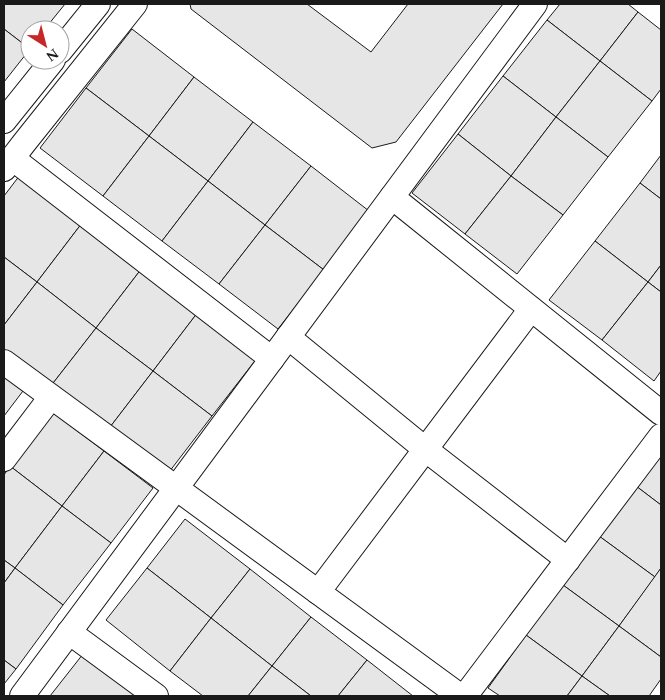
<svg xmlns="http://www.w3.org/2000/svg" width="665" height="700" font-family="Spectral,serif">
<style>
.building{fill:#e6e6e6;stroke:#1a1a1a}
.lines{fill:none;stroke-linecap:round;stroke-linejoin:round}
.minor-casing{stroke:#1a1a1a;stroke-width:26}
.minor{stroke:#fff;stroke-width:24}
</style>
<rect width="100%" height="100%" fill="#fff"/>
<g class="building">
<polygon points="4,4 65,4 44,30 30,30 30,49 4,29"/>
<polygon points="190,4 307,4 371,52 408,4 503,4 396,142 372,148 191,9"/>
<polygon points="560,4 628,4 638,12 600,61 547,20"/>
<polygon points="638,12 661,30 661,89 652,101 600,61"/>
<polygon points="547,20 600,61 556,117 503,76"/>
<polygon points="4,29 30,49 4,82"/>
<polygon points="132,29 194,77 149,136 86,88"/>
<polygon points="600,61 652,101 608,157 556,117"/>
<polygon points="503,76 556,117 511,176 458,134"/>
<polygon points="194,77 253,122 208,181 149,136"/>
<polygon points="86,88 149,136 103,196 40,148"/>
<polygon points="556,117 608,157 563,215 511,176"/>
<polygon points="253,122 311,166 265,225 208,181"/>
<polygon points="458,134 511,176 465,234 412,193"/>
<polygon points="149,136 208,181 162,241 103,196"/>
<polygon points="661,155 661,199 640,183"/>
<polygon points="311,166 369,211 324,270 265,225"/>
<polygon points="20,175 82,223 37,282 4,257 4,196"/>
<polygon points="511,176 563,215 517,274 465,234"/>
<polygon points="208,181 265,225 219,284 162,241"/>
<polygon points="640,183 661,199 661,265 648,282 595,241"/>
<polygon points="82,223 142,268 96,328 37,282"/>
<polygon points="265,225 324,270 278,329 219,284"/>
<polygon points="595,241 648,282 602,340 549,300"/>
<polygon points="4,257 37,282 4,325"/>
<polygon points="661,265 661,292 648,282"/>
<polygon points="142,268 198,312 153,371 96,328"/>
<polygon points="37,282 96,328 50,387 4,352 4,325"/>
<polygon points="648,282 661,292 661,371 654,381 602,340"/>
<polygon points="198,312 258,357 212,416 153,371"/>
<polygon points="96,328 153,371 107,431 50,387"/>
<polygon points="153,371 212,416 166,476 107,431"/>
<polygon points="4,376 23,391 4,416"/>
<polygon points="52,412 104,451 62,506 10,466"/>
<polygon points="104,451 153,488 111,543 62,506"/>
<polygon points="661,452 661,505 636,486"/>
<polygon points="10,466 62,506 15,568 4,560 4,475"/>
<polygon points="636,486 661,505 661,568 655,577 599,536"/>
<polygon points="62,506 111,543 63,605 15,568"/>
<polygon points="185,519 250,569 211,618 147,568"/>
<polygon points="599,536 655,577 619,626 563,585"/>
<polygon points="4,560 15,568 4,583"/>
<polygon points="15,568 63,605 16,669 4,660 4,583"/>
<polygon points="147,568 211,618 170,671 106,620"/>
<polygon points="661,568 661,657 619,626"/>
<polygon points="250,569 311,617 272,666 211,618"/>
<polygon points="563,585 619,626 582,676 526,635"/>
<polygon points="311,617 367,660 338,696 311,696 272,666"/>
<polygon points="211,618 272,666 248,696 203,696 170,671"/>
<polygon points="619,626 661,657 661,679 649,696 610,696 582,676"/>
<polygon points="526,635 582,676 567,696 500,696 488,688"/>
<polygon points="83,654 137,696 50,696"/>
<polygon points="4,660 16,669 4,684"/>
<polygon points="367,660 413,696 338,696"/>
<polygon points="272,666 311,696 248,696"/>
<polygon points="582,676 610,696 567,696"/>
</g>
<g class="lines">
<g class="minor-casing">
<g id="minor">
<polyline points="60,51 98,4"/>
<polyline points="4,121 53,60"/>
<polyline points="12,158 272,359"/>
<polyline points="4,169 24,143 135,4"/>
<polyline points="392,197 661,413"/>
<polyline points="288,337 425,449 568,560"/>
<polyline points="4,362 460,696"/>
<polyline points="4,459 51,397"/>
<polyline points="318,592 531,309"/>
<polyline points="69,632 156,696"/>
<polyline points="22,696 535,4"/>
<polyline points="465,696 661,436"/>
</g>
</g>
<use href="#minor" class="minor"/>
</g>
<rect width="665" height="700" fill="none" stroke="#1a1a1a" stroke-width="10"/>
<g transform="translate(45 45) rotate(144)"><circle r="24" fill="#ffffff" stroke="#a3a3a3"/>
<path d="M0-4L9 19L0 12L-9 19Z" fill="#c62828"/>
<text y="-8" font-size="14" font-weight="bold" text-anchor="middle" fill="#1a1a1a">N</text>
</g>
</svg>
